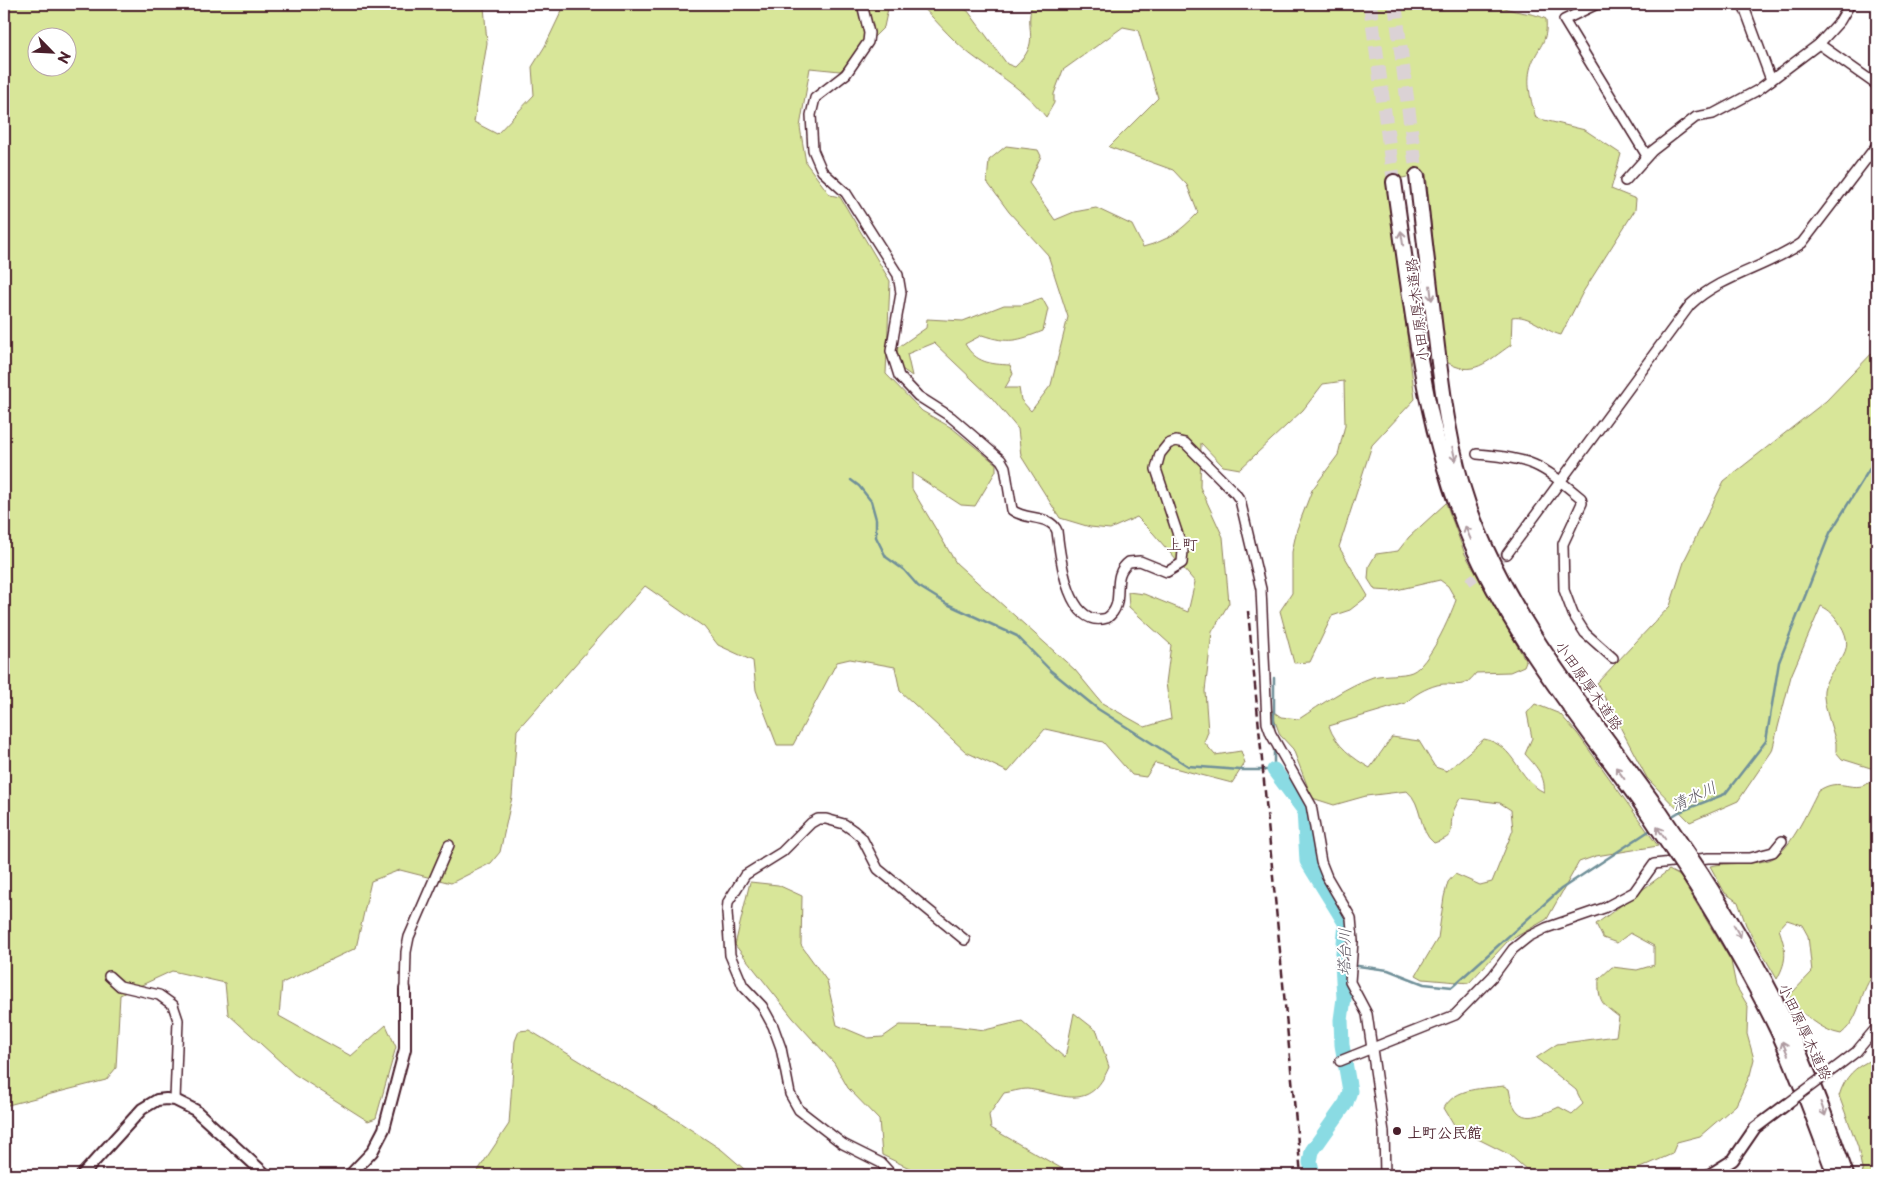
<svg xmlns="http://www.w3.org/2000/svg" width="1881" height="1179" font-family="'Playpen Sans','Klee One',sans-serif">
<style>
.green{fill:#d8e699;stroke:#918262;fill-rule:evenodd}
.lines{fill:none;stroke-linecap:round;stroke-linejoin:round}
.stream{stroke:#709099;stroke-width:2.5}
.river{stroke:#8adbe3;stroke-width:15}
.minor-tunnel{stroke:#dbd2d5;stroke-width:9;stroke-dasharray:9 4.5;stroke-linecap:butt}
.trunk-tunnel{stroke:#dbd2d5;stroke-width:14;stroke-dasharray:14 7;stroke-linecap:butt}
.minor-casing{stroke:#4a1f2b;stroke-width:12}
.tertiary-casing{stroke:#4a1f2b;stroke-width:14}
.trunk-casing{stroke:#4a1f2b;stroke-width:18}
.minor{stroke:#fff;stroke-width:9}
.tertiary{stroke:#fff;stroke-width:10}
.trunk{stroke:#fff;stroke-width:14}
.rail{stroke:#4a1f2b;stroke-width:2.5;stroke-dasharray:8 4;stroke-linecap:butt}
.minor-bridge-casing{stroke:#4a1f2b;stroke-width:12;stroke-linecap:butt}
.trunk-bridge-casing{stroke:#4a1f2b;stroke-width:18;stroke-linecap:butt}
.minor-bridge{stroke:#fff;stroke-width:9}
.trunk-bridge{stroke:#fff;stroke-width:14}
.oneway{stroke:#ae9aa0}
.poi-dot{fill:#4a1f2b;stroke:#fff;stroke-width:2}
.labels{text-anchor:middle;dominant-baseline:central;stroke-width:4;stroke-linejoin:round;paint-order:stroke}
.street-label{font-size:15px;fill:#4a1f2b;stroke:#fff}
.poi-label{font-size:15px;font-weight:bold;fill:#4a1f2b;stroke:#fff;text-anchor:start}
.neighbourhood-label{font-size:16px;fill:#4a1f2b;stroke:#fff}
.water-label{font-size:16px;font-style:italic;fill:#5d5762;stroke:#fff}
</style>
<rect width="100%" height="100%" fill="#fff"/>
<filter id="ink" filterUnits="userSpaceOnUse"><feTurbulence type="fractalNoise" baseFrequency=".02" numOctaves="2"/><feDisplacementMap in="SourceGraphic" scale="10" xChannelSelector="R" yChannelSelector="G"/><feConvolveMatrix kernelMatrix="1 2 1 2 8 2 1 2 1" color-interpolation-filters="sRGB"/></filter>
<g filter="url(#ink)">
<g class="green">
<path d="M 4,4 L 481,4 L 484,6 L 487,43 L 474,122 L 497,134 L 534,95 L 532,67 L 545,46 L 565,4 L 889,4 L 884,27 L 840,71 L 810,68 L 800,127 L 806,163 L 830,195 L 840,197 L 890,281 L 886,374 L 922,411 L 952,428 L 996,464 L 996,471 L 975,506 L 961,505 L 912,473 L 912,489 L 956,563 L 1075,670 L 1102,703 L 1145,727 L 1171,719 L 1166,683 L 1171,645 L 1129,607 L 1128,592 L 1144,594 L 1188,612 L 1195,582 L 1153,533 L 1137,517 L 1110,529 L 1090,527 L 1060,518 L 1021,456 L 1018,429 L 992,398 L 934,343 L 907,354 L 912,376 L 899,367 L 897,348 L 926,328 L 927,319 L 963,321 L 1004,305 L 1022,305 L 1042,298 L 1048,309 L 1043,331 C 1017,341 1009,344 982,335 L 965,344 C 976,363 990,364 1010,365 L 1013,374 L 1005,388 L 1019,388 L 1021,400 L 1031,411 L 1051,385 L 1068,317 L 1048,255 L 1009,212 L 987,182 L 989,160 L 1006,146 L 1038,150 L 1041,156 L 1029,183 L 1055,220 L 1074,212 L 1096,208 L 1132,225 L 1143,247 C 1169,240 1179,232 1198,213 L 1187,185 L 1173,170 L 1109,147 L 1158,98 L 1138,30 L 1123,27 L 1063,70 L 1054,94 L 1054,103 L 1046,117 C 1028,93 1003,78 978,60 C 956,45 939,24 920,4 L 954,4 L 968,11 L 1007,64 L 1015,67 C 1042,41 1024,32 1032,4 L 1498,4 C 1512,14 1531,11 1546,19 C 1548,42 1540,44 1532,63 C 1525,81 1531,101 1536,118 L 1585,130 L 1621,154 L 1611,189 L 1636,199 L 1635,210 L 1583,292 L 1561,335 C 1544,331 1530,314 1512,317 L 1511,345 C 1487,361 1473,379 1445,361 L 1426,173 L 1388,181 L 1415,399 L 1372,445 L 1339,547 L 1368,596 L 1350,610 L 1332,616 L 1310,662 L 1294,663 L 1280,611 L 1292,593 L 1292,552 L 1297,529 L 1312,490 L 1338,455 L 1345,425 L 1344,381 L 1323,384 L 1303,410 L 1240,469 L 1223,466 L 1201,443 L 1200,487 L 1223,537 L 1229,603 L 1212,632 L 1205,691 L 1208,732 L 1204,742 L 1215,755 L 1241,751 L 1245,763 L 1232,783 L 1155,763 L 1146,777 L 1132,775 L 1103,742 L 1045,729 L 1008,772 L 966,752 L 900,691 L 895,667 L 850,659 L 837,662 L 793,745 L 777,745 L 756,690 L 753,661 L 718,645 L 704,627 L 645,586 L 517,730 L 512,797 L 500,852 L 491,863 L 451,883 L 400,870 L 371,881 L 356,948 L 282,983 L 279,1016 L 351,1056 L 386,1025 L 396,1047 L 376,1118 L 368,1121 L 294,1074 L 228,1014 L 225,983 L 172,971 L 120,995 L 116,1068 L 106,1080 L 4,1106 ZM 38,38 L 68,38 L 68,68 L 38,68 Z"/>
<path d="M 1877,348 L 1877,770 L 1842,759 L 1836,752 L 1836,743 C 1833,730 1822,703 1824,690 C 1829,662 1860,656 1840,624 C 1835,616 1830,610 1821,606 L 1791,676 L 1772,751 L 1738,801 L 1690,822 L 1647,778 L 1597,683 L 1670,606 L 1685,559 L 1724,481 L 1826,401 Z"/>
<path d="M 1446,503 L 1465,554 L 1526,661 L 1524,666 L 1510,672 L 1476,673 C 1462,692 1455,681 1437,685 C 1426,688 1413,695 1406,703 L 1329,726 C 1335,745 1354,759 1370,768 L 1392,737 L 1419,741 L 1435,767 L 1447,771 L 1484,739 C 1516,745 1517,780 1544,792 C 1546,776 1535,765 1525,754 L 1532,738 L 1527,713 L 1535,704 L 1560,714 L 1577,733 L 1658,846 L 1596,856 L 1579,862 L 1547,919 L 1507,942 L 1469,983 L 1423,979 L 1416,975 L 1438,938 L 1444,897 L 1448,882 L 1455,874 L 1480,885 L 1492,882 L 1513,830 L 1511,810 L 1500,803 L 1460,798 C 1458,803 1454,808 1453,813 C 1448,833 1458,835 1434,843 C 1418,831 1423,804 1407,791 L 1366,796 L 1334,805 L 1312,798 L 1293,749 L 1280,735 L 1271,710 L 1281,717 L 1299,719 C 1322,704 1347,686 1373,677 C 1385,674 1402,676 1412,672 C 1429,665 1450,617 1456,600 L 1448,586 L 1440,580 L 1392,591 L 1375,590 L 1368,579 L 1369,566 L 1376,554 L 1398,551 L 1409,537 Z"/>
<path d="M 1877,779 L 1877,971 C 1857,991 1864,1015 1841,1034 C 1821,1031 1803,1012 1788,1001 L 1791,994 L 1812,972 L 1808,936 L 1802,925 L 1787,920 L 1779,929 C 1786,950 1788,959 1777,979 L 1746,925 L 1738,902 L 1725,893 L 1710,866 C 1728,862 1752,865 1769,860 C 1789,854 1808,810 1818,791 C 1838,778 1846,789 1862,786 C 1867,784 1873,781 1877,779 Z"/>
<path d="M 1669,870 L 1680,876 L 1731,961 L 1736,986 L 1748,1006 L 1747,1034 L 1754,1059 L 1750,1075 L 1736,1105 L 1700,1136 L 1677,1142 L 1672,1154 L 1624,1175 L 1539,1175 L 1527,1170 L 1510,1155 L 1456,1128 L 1444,1108 C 1456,1087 1482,1089 1504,1086 L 1509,1089 C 1515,1126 1533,1119 1559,1107 L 1572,1114 L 1583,1104 L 1576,1090 L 1536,1058 L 1557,1044 L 1616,1036 L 1619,1017 C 1602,1004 1598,1002 1599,979 L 1612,967 L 1637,970 L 1654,965 L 1654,946 L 1630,933 L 1617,943 L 1603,938 L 1596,924 Z"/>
<path d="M 750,882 L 778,885 L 802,896 L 801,945 L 827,981 L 837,1025 L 868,1038 L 883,1037 L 900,1025 L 953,1026 L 985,1030 L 1022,1021 L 1065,1058 L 1074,1013 L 1097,1031 L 1109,1067 C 1089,1114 1063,1093 1027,1089 C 1020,1089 1011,1092 1004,1093 L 989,1115 L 991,1128 L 1073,1175 L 924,1175 L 882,1155 L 879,1120 L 848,1088 L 834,1063 L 793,1018 L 735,945 Z"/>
<polygon points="529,1030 670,1116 722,1150 751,1175 475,1175 509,1124 515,1041 519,1031"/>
<path d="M 1873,1059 L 1877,1060 L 1877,1175 L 1863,1175 L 1858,1147 L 1839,1096 C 1845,1076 1855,1067 1873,1059 Z"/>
</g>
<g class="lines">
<g class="stream">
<polyline points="851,480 859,486 871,501 876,519 876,537 886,557 904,570 918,586 947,604 1017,636 1051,671 1098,709 1188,766 1240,770 1274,770 1274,747"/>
<polyline points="1274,678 1274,734"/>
<polyline points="1669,818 1679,812 1725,794 1766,741 1779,662 1830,533 1877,457"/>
<polyline points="1342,962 1347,963"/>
<polyline points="1358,966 1388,970 1424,984 1452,987 1561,889 1652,829"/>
</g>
<polyline class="river" points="1274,770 1304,810 1307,861 1346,924 1342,962 1344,998 1341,1020 1342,1045 1350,1091 1346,1103 1312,1151 1310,1162 1313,1175"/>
<polyline class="minor-tunnel" points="1468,582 1507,554"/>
<g class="trunk-tunnel">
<polyline points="1370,4 1394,182"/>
<polyline points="1395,4 1417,176"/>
</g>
<g class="minor-casing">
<g id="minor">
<path d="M 862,4 L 869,33 L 868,42 L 846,74 L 815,98 L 811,115 L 813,150 L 822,171 L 846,193 L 898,275 L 901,293 L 891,351 L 899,376 L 918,396 L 951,417 L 1001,460 L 1005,467 L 1012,510 C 1026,521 1050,514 1057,531 C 1060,555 1067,630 1107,618 C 1128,603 1108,577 1129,562 L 1140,561 L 1167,572 L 1182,563 L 1183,550 L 1156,469 L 1160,454 L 1168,444 L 1176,441 L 1185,443 L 1235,493 L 1240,500 L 1261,589 L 1267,723 L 1271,734 L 1311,805 L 1321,862 L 1327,877 L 1351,918 L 1353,941 L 1350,982 L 1367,1014 L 1384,1132 L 1385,1175"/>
<polyline points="1597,4 1564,20 1647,156"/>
<polyline points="1743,4 1771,80"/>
<polyline points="1819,44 1877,85"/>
<polyline points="1625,181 1652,151 1696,117 1713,114 1758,90 1819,44 1840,21 1850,4"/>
<path d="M 1477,454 C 1533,459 1539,463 1581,498 L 1582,503 L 1563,544 L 1564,590 L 1573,614 L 1585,633 L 1613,658"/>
<path d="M 1507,554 L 1690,305 C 1722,275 1766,268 1802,243 L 1877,145"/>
<polyline points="109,976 120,986 159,995 173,1005 178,1020 175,1100"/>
<polyline points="405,989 406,952 409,937 449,845"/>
<polyline points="1340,1061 1455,1015 1493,976 1513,949 1528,937 1546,928 1604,908 1634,892 1654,864 1708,858 1750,858 1773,852 1782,841"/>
<polyline points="1835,1068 1856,1052 1877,1027"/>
<polyline points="892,1175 881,1163 843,1144 799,1110 790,1094 781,1048 773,1026 762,1006 743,986 730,955 727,912 728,902 745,875 782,852 811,823 818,819 826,819 844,824 854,831 862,838 878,869 965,940"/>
</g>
</g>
<g class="tertiary-casing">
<g id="tertiary">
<polyline points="82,1175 142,1109 157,1100 166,1099 175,1100 195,1110 266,1175"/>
<polyline points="350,1175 372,1152 384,1129 405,1049 405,989"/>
<polyline points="1709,1175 1733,1160 1755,1128 1787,1104"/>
</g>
</g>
<g class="trunk-casing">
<g id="trunk">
<path d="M 1417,176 C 1423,227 1429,278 1435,330 C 1442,389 1449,450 1469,507 C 1509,619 1589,713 1657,808"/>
<path d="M 1394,182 C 1412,306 1423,435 1475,551 C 1518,645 1588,729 1648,813"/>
<path d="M 1702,875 C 1734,925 1765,976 1789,1030 C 1811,1078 1829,1126 1846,1175"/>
<path d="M 1694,882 C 1724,930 1753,979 1778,1031 C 1800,1078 1817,1126 1835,1175"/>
</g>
</g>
<use href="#minor" class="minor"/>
<use href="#tertiary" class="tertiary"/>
<use href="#trunk" class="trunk"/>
<polyline class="rail" points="1248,611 1301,1175"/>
<g class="minor-bridge-casing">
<polyline id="minor-bridge" points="1787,1104 1835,1068"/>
</g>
<g class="trunk-bridge-casing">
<g id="trunk-bridge">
<polyline points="1657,808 1702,875"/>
<polyline points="1648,813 1694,882"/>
</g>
</g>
<use href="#minor-bridge" class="minor-bridge"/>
<use href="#trunk-bridge" class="trunk-bridge"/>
</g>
<defs><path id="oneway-shaft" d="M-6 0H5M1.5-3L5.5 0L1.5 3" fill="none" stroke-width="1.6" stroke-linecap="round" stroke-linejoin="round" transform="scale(1.25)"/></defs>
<g class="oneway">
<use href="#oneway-shaft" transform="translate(1402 238) rotate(-99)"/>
<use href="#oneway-shaft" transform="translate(1431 293) rotate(83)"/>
<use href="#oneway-shaft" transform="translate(1454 454) rotate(77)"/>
<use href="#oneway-shaft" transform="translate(1468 533) rotate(-113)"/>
<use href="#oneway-shaft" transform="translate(1620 773) rotate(-126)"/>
<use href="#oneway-shaft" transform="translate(1661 833) rotate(-124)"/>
<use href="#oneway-shaft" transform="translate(1737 931) rotate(60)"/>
<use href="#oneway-shaft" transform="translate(1785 1048) rotate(-113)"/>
<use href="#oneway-shaft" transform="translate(1823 1109) rotate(71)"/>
</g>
</g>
<circle class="poi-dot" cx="1397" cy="1131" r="5"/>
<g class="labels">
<g class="street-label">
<text transform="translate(1416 310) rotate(-97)">小田原厚木道路</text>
<text transform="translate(1590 685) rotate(55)">小田原厚木道路</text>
<text transform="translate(1806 1031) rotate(65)">小田原厚木道路</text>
</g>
<g class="poi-label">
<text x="1407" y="1131">上町公民館</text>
</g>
<g class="neighbourhood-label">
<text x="1182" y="543">上町</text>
</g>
<g class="water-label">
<text transform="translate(1693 795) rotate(-25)">清水川</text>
<text transform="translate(1343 952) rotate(-89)">塔台川</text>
</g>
</g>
<rect width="1881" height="1179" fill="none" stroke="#fff" stroke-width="20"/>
<rect x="10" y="10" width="1861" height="1159" fill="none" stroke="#4a1f2b" stroke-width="2" filter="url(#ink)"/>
<g transform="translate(52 52) rotate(114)"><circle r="24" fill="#ffffff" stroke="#b7a5aa"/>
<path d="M0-4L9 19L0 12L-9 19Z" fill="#4a1f2b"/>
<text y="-8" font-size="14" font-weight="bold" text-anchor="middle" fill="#4a1f2b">N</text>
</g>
</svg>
